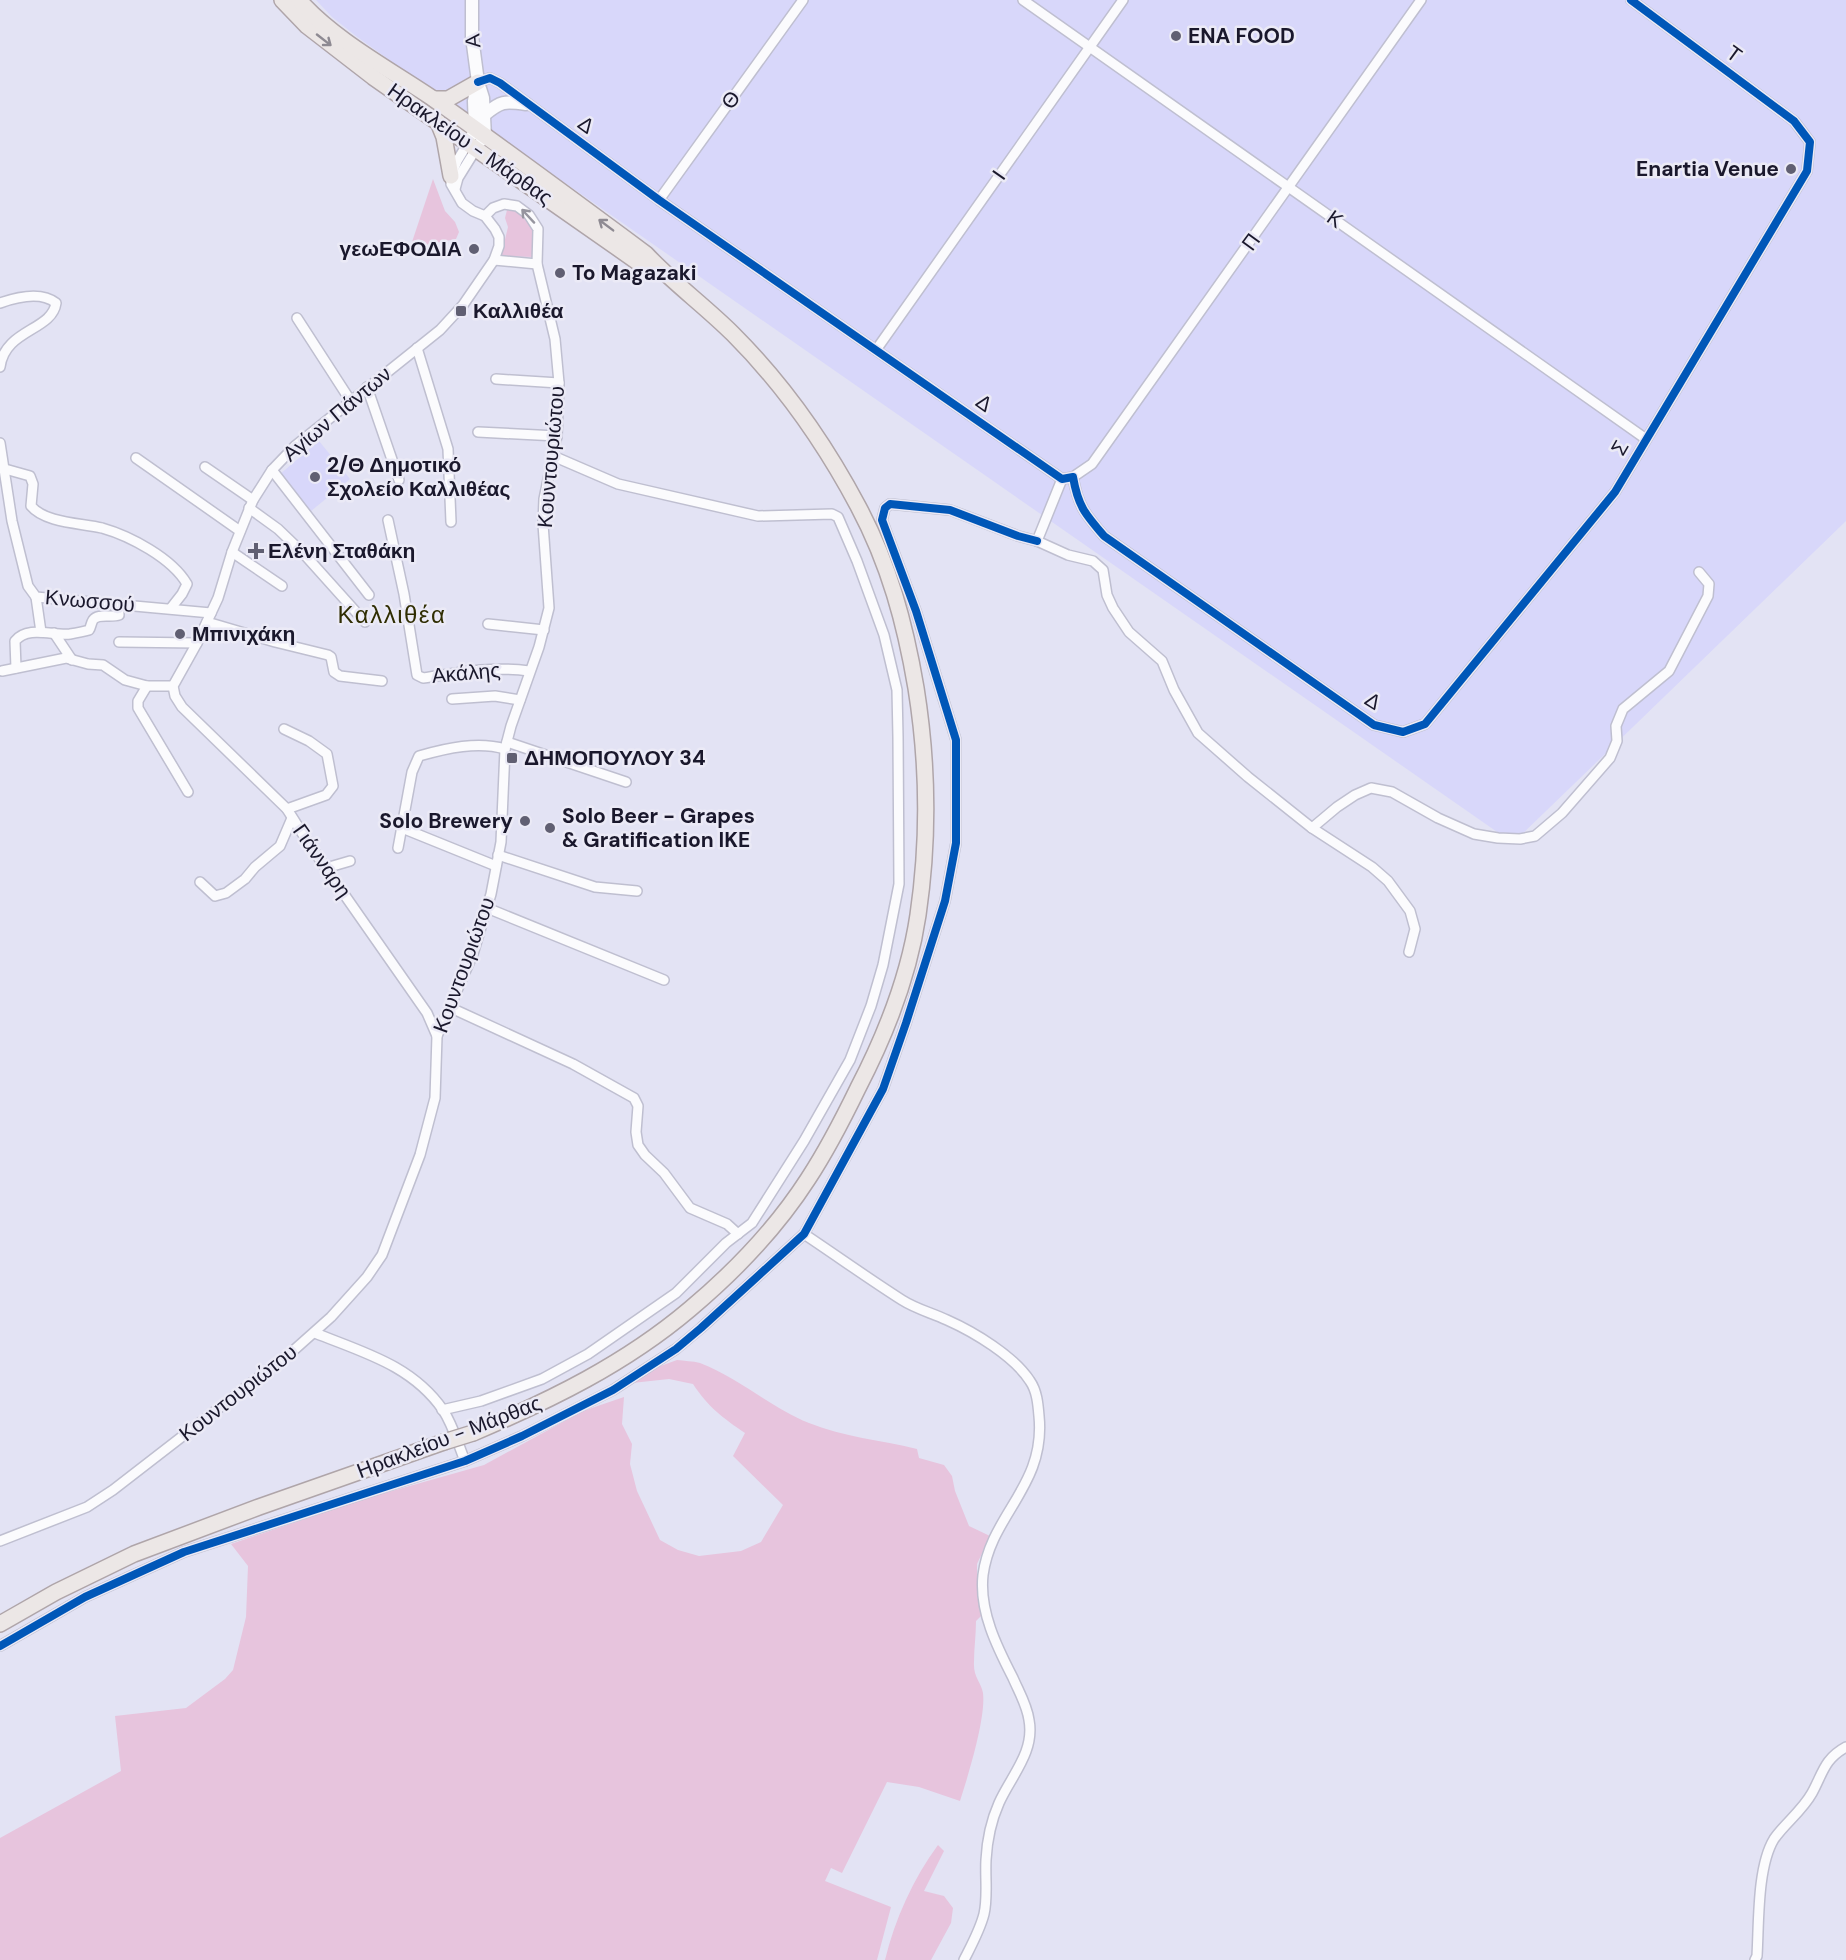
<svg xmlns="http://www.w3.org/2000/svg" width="1846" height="1960" font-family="'DM Sans',sans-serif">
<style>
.built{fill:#d8d7fa}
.green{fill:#e7c4dd}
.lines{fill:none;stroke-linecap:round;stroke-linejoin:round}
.minor-casing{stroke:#bfbfd0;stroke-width:12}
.tertiary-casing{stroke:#bfbfd0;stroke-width:15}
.primary-casing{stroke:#afa5a9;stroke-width:18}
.minor{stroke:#fbfbfd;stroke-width:9}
.tertiary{stroke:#fbfbfd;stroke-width:12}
.primary{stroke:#ece7e6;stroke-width:15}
.primary-bridge-casing{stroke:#afa5a9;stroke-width:18;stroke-linecap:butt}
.primary-bridge{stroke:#ece7e6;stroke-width:15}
.cycleway-casing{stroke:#ebeaf6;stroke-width:11}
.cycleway{stroke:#0057b8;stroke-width:8}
.oneway{stroke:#8e8a92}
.oneway2{stroke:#96959f}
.poi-dot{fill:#605f72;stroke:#ebeaf6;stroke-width:2}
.labels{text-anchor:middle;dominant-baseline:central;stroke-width:5;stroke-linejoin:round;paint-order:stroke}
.poi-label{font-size:21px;font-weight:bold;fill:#1a182c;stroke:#ebeaf6;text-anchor:start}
.street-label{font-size:21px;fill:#1a182c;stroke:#ebeaf6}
.quarter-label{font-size:24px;letter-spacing:1.5px;fill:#2f2d02;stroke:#ebeaf6}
</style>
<rect width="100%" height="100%" fill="#e3e3f4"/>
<g class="built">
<polygon points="316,0 1846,0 1846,521 1513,843 413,77 356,36 332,17"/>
<polygon points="319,441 350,479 311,511 279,475"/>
</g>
<g class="green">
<polygon points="433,179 445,211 455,222 459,232 456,239 410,248"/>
<polygon points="507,210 526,211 538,235 534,257 501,256 508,227 505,218"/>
<path d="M 677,1360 C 684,1361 693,1361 700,1363 C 739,1378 770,1407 809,1423 C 844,1437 880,1440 917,1449 L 919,1458 L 944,1465 L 952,1476 L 955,1491 L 969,1526 L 990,1536 L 977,1564 L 977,1594 L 981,1616 L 976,1621 C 976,1635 974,1648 974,1662 C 973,1677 981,1682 983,1693 C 986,1718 968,1776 960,1801 L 919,1787 L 887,1782 L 842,1873 L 831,1868 L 825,1881 L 891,1907 L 877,1960 L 0,1960 L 0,1838 L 121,1771 L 115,1716 L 186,1708 L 225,1679 L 233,1670 L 246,1617 L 248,1566 L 231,1544 L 367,1498 L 484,1465 L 583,1411 L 624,1397 L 622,1424 L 632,1444 L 630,1464 L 637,1491 L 660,1540 L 678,1550 L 699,1556 L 741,1551 L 761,1542 L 783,1505 L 733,1456 L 745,1433 C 723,1418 708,1407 693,1384 L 669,1379 L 632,1383 L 655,1368 Z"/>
<path d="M 938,1845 L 944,1851 L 924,1891 L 944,1896 L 953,1908 L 951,1923 L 931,1960 L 885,1960 C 895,1919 913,1879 938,1845 Z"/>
</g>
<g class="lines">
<g class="minor-casing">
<g id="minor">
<polyline points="1023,0 1646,439"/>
<path d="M 478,82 L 490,78 L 500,83 L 659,200 L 1062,479 L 1073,477 C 1078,506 1085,514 1104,536 L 1374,725 L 1403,732 L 1425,724 L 1615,492 L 1807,171 L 1810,142 L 1794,121 L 1631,0"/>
<polyline points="455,189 458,178 476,149"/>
<polyline points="659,200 803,0"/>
<polyline points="494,260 537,264"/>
<path d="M 0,303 C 17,297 41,291 56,303 C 52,331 5,329 0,367"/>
<polyline points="297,318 350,400"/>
<polyline points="417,348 448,449 451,522"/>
<polyline points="876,350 1123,0"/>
<polyline points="496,379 559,383"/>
<polyline points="367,387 399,480"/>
<polyline points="478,432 557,436"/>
<polyline points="0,443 12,521 28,586 36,597 211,613"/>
<polyline points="136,458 240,531"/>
<polyline points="205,467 253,500"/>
<path d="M 5,469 L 30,476 L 33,484 L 31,506 C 45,523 81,523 102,528 C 130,536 172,558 187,584 L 182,594 L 171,608"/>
<polyline points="272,470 369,595"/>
<polyline points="1073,477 1092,464 1421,0"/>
<polyline points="1062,479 1037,541 1068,555 1093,561 1103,570 1107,595 1113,608 1129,632 1162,661 1174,690 1198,733 1248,777 1312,828 1372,867 1388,881 1410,911 1415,929 1409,952"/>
<polyline points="249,508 278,529 304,554 365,622"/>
<path d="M 388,520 L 404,594 L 417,675 L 423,678 C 461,672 492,666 529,671"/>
<polyline points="232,552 282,586"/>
<polyline points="36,597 41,632"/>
<polyline points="207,622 275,642 328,655 331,657 334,672 340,676 382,681"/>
<polyline points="488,624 544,630"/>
<polyline points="54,633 72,660"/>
<polyline points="119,642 197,643"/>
<path d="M 16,668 L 15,641 C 28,625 53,636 70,634 C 76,633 82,632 89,630 C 91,627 91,623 93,620 C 98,613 111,618 119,615 L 118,604"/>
<polyline points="2,671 66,658 88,664 103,665 125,680 147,686 173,686"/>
<polyline points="147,686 138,701 138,708 188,792"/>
<polyline points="452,699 495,696 520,700"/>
<polyline points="284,729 309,741 327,754 333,786 326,795 287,809"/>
<polyline points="507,742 626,782"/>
<polyline points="402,828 496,866"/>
<polyline points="1312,828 1337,807 1355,795 1371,788 1392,792 1438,818 1474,834 1498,838 1520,839 1535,836 1562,813 1610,758 1617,741 1616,726 1623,709 1669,671 1708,596 1709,584 1699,572"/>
<path d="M 398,848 L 412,772 L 419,756 C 447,748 478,741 505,749"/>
<polyline points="498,855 595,887 637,891"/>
<polyline points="326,868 350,861"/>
<polyline points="200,882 215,896 226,893 245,879 255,867 280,846 292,818"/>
<polyline points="487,908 664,980"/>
<polyline points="449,1007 573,1064 634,1098 638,1106 636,1132 638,1145 645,1155 664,1173 690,1208 727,1224 738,1234"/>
<polyline points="437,1036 427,1013 309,844 287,809 182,707 175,696 173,686 197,643 218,598 232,552 253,500 272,470 295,446 440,330 463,305 494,260 499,246 499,237 495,229 485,216 473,211 462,203 451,184 451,176 457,161 468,143"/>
<path d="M 804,1234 C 837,1256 869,1279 902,1300 C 916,1309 932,1313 947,1320 C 974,1332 1014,1356 1030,1381 C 1037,1391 1038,1404 1039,1416 C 1046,1486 991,1514 983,1575 C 979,1611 997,1647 1013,1678 C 1019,1692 1027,1705 1029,1720 C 1035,1752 1011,1776 999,1803 C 991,1821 987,1841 986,1860 C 985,1878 988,1897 984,1914 C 980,1930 971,1946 964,1960"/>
<path d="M 315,1333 C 362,1352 412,1365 443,1410 C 453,1425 458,1444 465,1461"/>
<polyline points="442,1410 481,1401 542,1379 588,1354 676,1293 726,1243 752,1223 804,1141 850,1060 871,1006 883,965 899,884 898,737 897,690 884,635 857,561 838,517 832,514 758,516 618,484 553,456"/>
<polyline points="0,1541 87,1507 113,1490 294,1350 331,1317 367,1277 382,1255 420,1155 435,1098 437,1036 473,954 491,894 501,842 505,749 511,726 539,647 549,608 543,524 544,499 557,436 559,383 555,339 537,264 538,229 529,215 517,206 504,204 493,208 485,216"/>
<polyline points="0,1646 85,1597 184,1552 465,1461 522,1436 613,1390 676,1349 701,1328 804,1234 883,1089 906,1023 945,901 956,843 956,740 916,611 882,520 885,508 890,504 950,510 1018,536 1037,541"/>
<path d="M 1755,1960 L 1757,1956 C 1759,1923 1757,1867 1774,1839 C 1785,1823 1802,1811 1812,1793 C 1823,1773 1824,1759 1846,1747"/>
</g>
</g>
<g class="tertiary-casing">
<g id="tertiary">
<polyline points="472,0 472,37 478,82 483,98 485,136 482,140"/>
<path d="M 484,115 C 501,101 504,101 526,104"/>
<polyline points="473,134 475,129 474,101 477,83"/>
</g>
</g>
<g class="primary-casing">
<g id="primary">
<polyline points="282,0 307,26 373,77 639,263 657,272"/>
<path d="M 299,0 C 334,40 391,70 435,100 C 506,150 576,202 646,254 C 673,283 705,306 733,334 C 783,384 825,444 858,506 C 889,564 905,623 916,688 C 928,763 929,840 918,915 C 909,976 886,1034 858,1088 C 843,1119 827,1150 808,1179 C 777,1227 734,1272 690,1309 C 625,1364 551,1400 473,1433"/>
<polyline points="434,99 448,99 478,82"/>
<polyline points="438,122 444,137 451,176"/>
<polyline points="0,1624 56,1592 134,1554 259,1507 444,1442"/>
</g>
</g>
<use href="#minor" class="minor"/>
<use href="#tertiary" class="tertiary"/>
<use href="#primary" class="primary"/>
<g class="primary-bridge-casing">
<polyline id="primary-bridge" points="444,1442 473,1433"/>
</g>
<use href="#primary-bridge" class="primary-bridge"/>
<g class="cycleway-casing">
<g id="cycleway">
<path d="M 478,82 L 490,78 L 500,83 L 659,200 L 1062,479 L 1073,477 C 1078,506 1085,514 1104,536 L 1374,725 L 1403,732 L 1425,724 L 1615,492 L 1807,171 L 1810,142 L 1794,121 L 1631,0"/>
<polyline points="0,1646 85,1597 184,1552 465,1461 522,1436 613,1390 676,1349 701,1328 804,1234 883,1089 906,1023 945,901 956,843 956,740 916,611 882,520 885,508 890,504 950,510 1018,536 1037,541"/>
</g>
</g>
<use href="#cycleway" class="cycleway"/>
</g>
<defs><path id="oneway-shaft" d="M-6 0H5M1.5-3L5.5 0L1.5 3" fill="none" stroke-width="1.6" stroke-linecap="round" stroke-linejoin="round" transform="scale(1.5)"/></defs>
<g class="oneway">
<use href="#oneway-shaft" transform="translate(324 40) rotate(38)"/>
<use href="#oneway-shaft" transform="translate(606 225) rotate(-143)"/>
</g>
<use class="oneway2" href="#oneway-shaft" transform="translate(528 216) rotate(-133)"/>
<g class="poi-dot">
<circle cx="1176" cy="36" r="6"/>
<circle cx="1791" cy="169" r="6"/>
<circle cx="474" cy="249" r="6"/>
<circle cx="560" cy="273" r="6"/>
<rect x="455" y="305" width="12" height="12" rx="3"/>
<circle cx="315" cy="477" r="6"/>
<path d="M253 542h6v6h6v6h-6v6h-6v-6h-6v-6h6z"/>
<circle cx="180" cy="634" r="6"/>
<rect x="506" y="752" width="12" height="12" rx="3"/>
<circle cx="525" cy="821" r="6"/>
<circle cx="550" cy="828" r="6"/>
</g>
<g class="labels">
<g class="poi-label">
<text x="1188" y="36">ENA FOOD</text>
<text x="1779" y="169" text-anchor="end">Enartia Venue</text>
<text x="462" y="249" text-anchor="end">γεωΕΦΟΔΙΑ</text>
<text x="572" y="273">To Magazaki</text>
<text x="473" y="311">Καλλιθέα</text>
<text x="327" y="465">2/Θ Δημοτικό<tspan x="327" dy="24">Σχολείο Καλλιθέας</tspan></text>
<text x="268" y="551">Ελένη Σταθάκη</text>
<text x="192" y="634">Μπινιχάκη</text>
<text x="524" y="758">ΔΗΜΟΠΟΥΛΟΥ 34</text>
<text x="562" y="816">Solo Beer - Grapes<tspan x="562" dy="24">&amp; Gratification IKE</tspan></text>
<text x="513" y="821" text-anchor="end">Solo Brewery</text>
</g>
<g class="street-label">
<text transform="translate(473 41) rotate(-95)">Α</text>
<text transform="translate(1734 54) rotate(36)">Τ</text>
<text transform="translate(731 100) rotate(-54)">Θ</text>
<text transform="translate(586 125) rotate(36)">Δ</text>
<text transform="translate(470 144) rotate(35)">Ηρακλείου - Μάρθας</text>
<text transform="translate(999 175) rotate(-55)">Ι</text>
<text transform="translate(1335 219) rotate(35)">Κ</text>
<text transform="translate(1251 242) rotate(-54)">Π</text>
<text transform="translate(984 403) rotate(35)">Δ</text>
<text transform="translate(337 414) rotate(-40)">Αγίων Πάντων</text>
<text transform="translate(1620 448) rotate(-60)">Σ</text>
<text transform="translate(551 457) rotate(-85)">Κουντουριώτου</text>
<text transform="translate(90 601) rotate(5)">Κνωσσού</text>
<text transform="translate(466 673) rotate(-5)">Ακάλης</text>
<text transform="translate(1373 701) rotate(32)">Δ</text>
<text transform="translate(322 861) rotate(55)">Γιάνναρη</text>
<text transform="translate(464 965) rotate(-70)">Κουντουριώτου</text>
<text transform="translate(238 1393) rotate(-38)">Κουντουριώτου</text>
<text transform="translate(449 1437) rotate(-21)">Ηρακλείου - Μάρθας</text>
</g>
<g class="quarter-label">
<text x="392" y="614">Καλλιθέα</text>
</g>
</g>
</svg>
